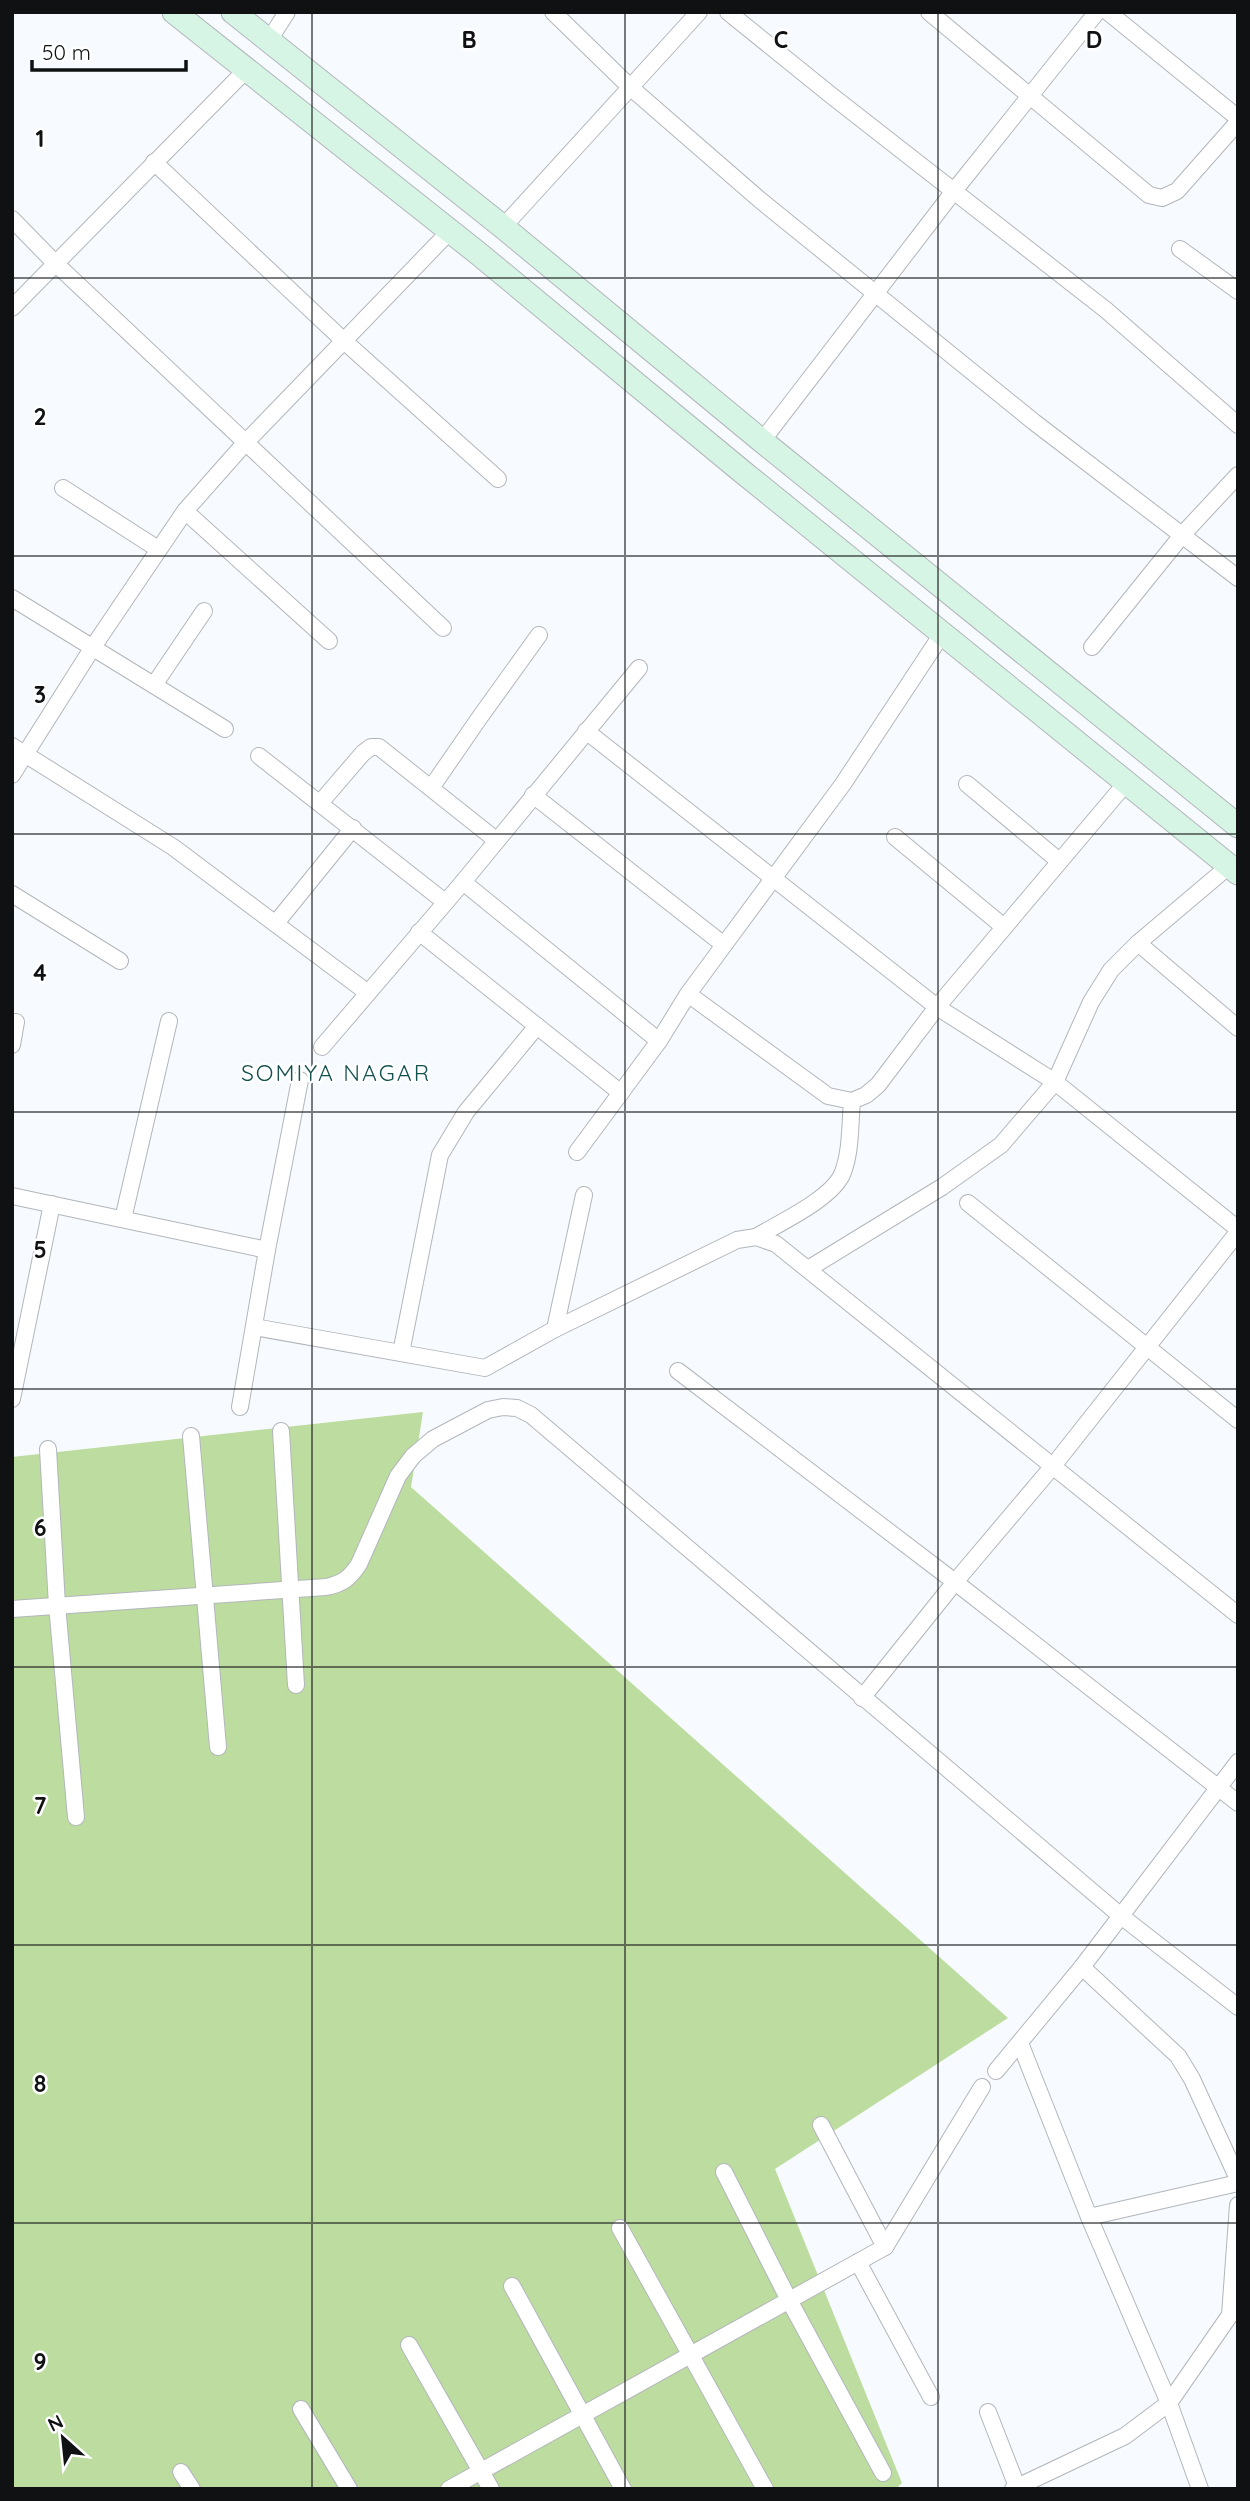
<svg xmlns="http://www.w3.org/2000/svg" width="1250" height="2501" font-family="Quicksand,sans-serif">
<style>
.green{fill:#bddc9f}
.lines{fill:none;stroke-linecap:round;stroke-linejoin:round}
.street-casing{stroke:#b2b6bb;stroke-width:18}
.secondary-casing{stroke:#b2b6bb;stroke-width:25}
.street{stroke:#fff;stroke-width:16}
.secondary{stroke:#d7f5e4;stroke-width:23}
.grid{fill:none;stroke:#0f1113;stroke-width:2;stroke-opacity:0.55}
.labels{text-anchor:middle;dominant-baseline:central;stroke-width:5;stroke-linejoin:round;paint-order:stroke}
.neighbourhood-label{font-size:23px;letter-spacing:2px;fill:#135150;stroke:#fff}
.grid-label{font-size:23px;text-anchor:middle;font-weight:bold;fill:#0f1113;stroke:#fff;stroke-width:5;stroke-linejoin:round;paint-order:stroke}
</style>
<rect width="100%" height="100%" fill="#f7faff"/>
<polygon class="green" points="423,1412 411,1487 1008,2018 775,2169 902,2483 896,2489 12,2489 12,1457"/>
<g class="lines">
<g class="street-casing">
<g id="street">
<polyline points="553,12 630,87 760,200 1034,422 1238,578"/>
<polyline points="728,12 832,96 1106,310 1238,425"/>
<polyline points="929,12 1149,195 1162,198 1177,191 1238,122"/>
<polyline points="1108,12 1238,118"/>
<polyline points="268,42 287,12"/>
<polyline points="154,162 344,341 498,479"/>
<polyline points="12,219 55,263 443,628"/>
<polyline points="503,227 699,12"/>
<polyline points="1180,249 1238,291"/>
<polyline points="12,308 245,71"/>
<polyline points="762,441 954,191 1097,12"/>
<polyline points="63,488 158,549"/>
<polyline points="185,511 329,641"/>
<polyline points="12,598 225,729"/>
<polyline points="1092,647 1183,534 1238,475"/>
<polyline points="154,685 204,611"/>
<polyline points="586,731 937,1007 1055,1082 1238,1229"/>
<polyline points="12,746 173,847 368,993"/>
<polyline points="259,756 445,902"/>
<polyline points="12,775 93,647 185,511 246,442 450,231"/>
<polyline points="967,784 1059,861"/>
<polyline points="431,788 480,717 539,635"/>
<polyline points="533,795 724,945"/>
<polyline points="320,803 363,753 371,747 379,747 496,840"/>
<polyline points="895,837 1004,927"/>
<polyline points="463,882 659,1041"/>
<polyline points="12,894 120,961"/>
<polyline points="276,923 353,828"/>
<polyline points="419,932 621,1093"/>
<polyline points="1138,943 1238,1028"/>
<polyline points="688,994 828,1096 852,1101 866,1095 878,1085 937,1007 1126,783"/>
<polyline points="12,1045 16,1022"/>
<polyline points="322,1047 463,882 639,668"/>
<polyline points="577,1152 659,1041 688,994 724,945 843,784 942,634"/>
<polyline points="12,1196 267,1250"/>
<polyline points="968,1203 1238,1420"/>
<polyline points="123,1219 169,1021"/>
<path d="M 756,1237 C 779,1223 834,1198 843,1172 C 851,1151 850,1124 852,1101"/>
<polyline points="808,1269 942,1187 1001,1145 1055,1082 1091,1002 1111,970 1138,943 1229,866"/>
<polyline points="254,1327 485,1368 555,1329 584,1195"/>
<polyline points="555,1329 737,1240 756,1237 776,1244 1238,1615"/>
<polyline points="401,1353 440,1155 466,1112 537,1026"/>
<polyline points="678,1371 955,1582 1238,1803"/>
<polyline points="12,1399 52,1204"/>
<polyline points="240,1407 267,1250 300,1080"/>
<polyline points="281,1431 296,1685"/>
<polyline points="191,1436 218,1747"/>
<polyline points="48,1449 57,1605 76,1817"/>
<path d="M 12,1609 L 326,1587 C 342,1584 350,1578 359,1564 L 398,1476 L 413,1456 L 433,1439 L 488,1410 L 503,1407 L 517,1408 L 531,1415 L 1121,1916 L 1238,2007"/>
<polyline points="862,1698 955,1582 1053,1466 1238,1232"/>
<polyline points="1082,1967 1178,2056 1192,2079 1238,2179"/>
<polyline points="1020,2043 1089,2217 1169,2403 1200,2489"/>
<polyline points="996,2071 1082,1967 1238,1762"/>
<polyline points="821,2125 885,2247"/>
<polyline points="724,2172 789,2300 883,2473"/>
<polyline points="1089,2217 1238,2183"/>
<polyline points="620,2228 765,2489"/>
<polyline points="858,2262 931,2397"/>
<polyline points="512,2286 623,2489"/>
<polyline points="409,2345 491,2489"/>
<polyline points="301,2409 349,2489"/>
<polyline points="988,2412 1018,2489"/>
<polyline points="181,2472 192,2489"/>
<polyline points="449,2489 885,2247 982,2087"/>
<polyline points="1013,2489 1125,2436 1169,2403 1230,2315 1238,2205"/>
</g>
</g>
<g class="secondary-casing">
<g id="secondary">
<polyline points="174,12 479,254 739,469 1238,873"/>
<polyline points="233,12 503,227 762,441 1238,826"/>
</g>
</g>
<use href="#street" class="street"/>
<use href="#secondary" class="secondary"/>
</g>
<path class="grid" d="M 312,12 L 312,2489M 625,12 L 625,2489M 938,12 L 938,2489M 12,278 L 1238,278M 12,556 L 1238,556M 12,834 L 1238,834M 12,1112 L 1238,1112M 12,1389 L 1238,1389M 12,1667 L 1238,1667M 12,1945 L 1238,1945M 12,2223 L 1238,2223"/>
<g class="labels">
<g class="neighbourhood-label">
<text x="336" y="1072">SOMIYA NAGAR</text>
</g>
</g>
<g class="grid-label">
<text x="469" y="48">B</text>
<text x="781" y="48">C</text>
<text x="1094" y="48">D</text>
<text x="40" y="147">1</text>
<text x="40" y="425">2</text>
<text x="40" y="703">3</text>
<text x="40" y="981">4</text>
<text x="40" y="1258">5</text>
<text x="40" y="1536">6</text>
<text x="40" y="1814">7</text>
<text x="40" y="2092">8</text>
<text x="40" y="2370">9</text>
</g>
<rect width="1250" height="2501" fill="none" stroke="#0f1113" stroke-width="28"/>
<g transform="translate(63 2438) rotate(333)" stroke="#ffffff" stroke-width="5" paint-order="stroke">
<path d="M0-5L12 26L0 18L-12 26Z" fill="#0f1113"/>
<text y="-10" font-size="19" font-weight="bold" text-anchor="middle" fill="#0f1113">N</text>
</g>
<path d="M32 60v10h154v-10" fill="none" stroke="#0f1113" stroke-width="3.5"/>
<text x="42" y="60" font-size="21" fill="#0f1113" stroke="#ffffff" stroke-width="5" paint-order="stroke">50 m</text>
</svg>
